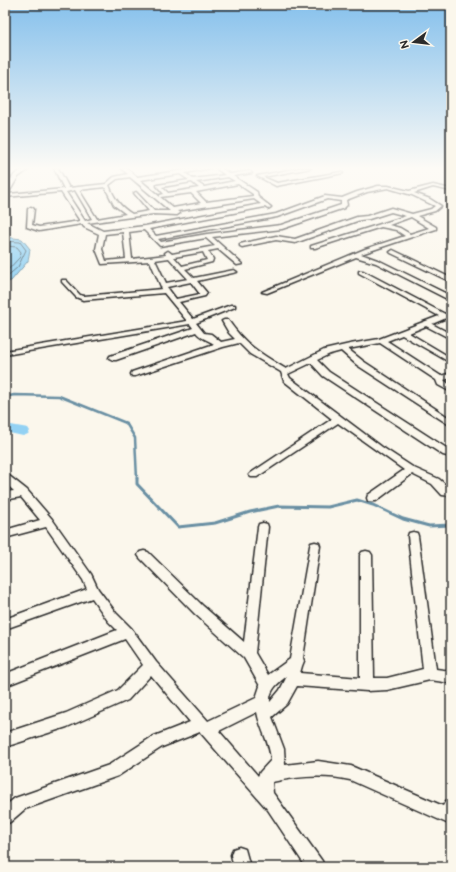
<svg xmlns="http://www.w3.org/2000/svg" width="456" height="872" font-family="'Balsamiq Sans',sans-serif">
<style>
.water{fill:#92d1f3;stroke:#698fa3}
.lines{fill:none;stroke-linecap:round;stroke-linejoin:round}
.shore{stroke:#546d7b;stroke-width:1}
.stream-far1{stroke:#698fa3;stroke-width:2.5}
.stream{stroke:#698fa3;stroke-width:3}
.river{fill:#92d1f3;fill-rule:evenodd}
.minor-casing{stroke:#2b2b2b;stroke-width:3}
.minor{fill:#fbf7ec;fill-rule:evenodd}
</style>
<rect width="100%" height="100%" fill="#fbf7ec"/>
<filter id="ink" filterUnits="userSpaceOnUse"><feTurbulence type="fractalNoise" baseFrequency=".025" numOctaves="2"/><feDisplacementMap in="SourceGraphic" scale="8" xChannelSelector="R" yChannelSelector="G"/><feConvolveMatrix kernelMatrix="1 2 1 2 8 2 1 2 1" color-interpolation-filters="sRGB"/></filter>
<g filter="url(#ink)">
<polygon class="water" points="5,237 22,239 30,249 28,261 11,281 5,282"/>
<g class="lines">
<g class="shore">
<polyline points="5,241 20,242 26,250 18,267 5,278"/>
<polyline points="5,246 17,247 21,252 20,257 5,273"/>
</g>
<polyline class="stream-far1" points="5,397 14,395 59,396 126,423 135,438 137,479"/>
<polyline class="stream" points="137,478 137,484 178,527 215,523 250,512 279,506 328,507 357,500 373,505 403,519 429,526 451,525"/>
<polygon class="river" points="5,424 28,428 30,431 28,434 23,436 5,432"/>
<g class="minor-casing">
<g id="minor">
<path d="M 25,168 L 31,168 L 18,177 L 8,194 L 64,189 L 54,168 L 58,168 L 69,188 L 106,184 L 114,177 L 128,174 L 121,168 L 126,168 L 137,177 L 198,168 L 211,168 L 185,173 L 193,179 L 225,175 L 216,168 L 221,168 L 230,174 L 250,171 L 252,173 L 233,176 L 257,192 L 258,197 L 271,207 L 268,209 L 265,207 L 149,229 L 156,236 L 276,214 L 325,196 L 342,198 L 357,192 L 378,186 L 388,186 L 409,191 L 433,185 L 451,189 L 451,191 L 433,187 L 414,193 L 430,199 L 441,206 L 435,211 L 417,216 L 436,227 L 436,229 L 361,254 L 380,261 L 451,296 L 451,301 L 376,263 L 356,257 L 267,293 L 262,292 L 365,249 L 405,236 L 396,230 L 381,227 L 315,248 L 311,248 L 311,246 L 406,216 L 391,212 L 369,219 L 360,220 L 295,243 L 276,240 L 242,247 L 240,246 L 240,244 L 276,236 L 295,239 L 357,217 L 367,216 L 391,208 L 412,214 L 431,209 L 435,206 L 412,195 L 388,188 L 367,192 L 346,200 L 347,205 L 344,208 L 282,229 L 212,237 L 242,264 L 237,265 L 218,249 L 208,251 L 213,259 L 212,262 L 185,269 L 194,278 L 234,270 L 237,272 L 197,281 L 207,293 L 205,296 L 179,302 L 193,319 L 231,305 L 235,305 L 235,307 L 196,323 L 204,333 L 211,334 L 221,342 L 235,339 L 229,333 L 222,321 L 224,320 L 228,320 C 245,345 261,354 286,369 L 324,350 L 350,344 L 379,339 L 439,316 L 359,273 L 359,271 L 363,271 L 445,314 L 451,312 L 451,316 L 432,324 L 451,334 L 451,339 L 426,326 L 409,333 L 451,358 L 451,363 L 402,335 L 387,341 L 441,376 L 451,373 L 451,378 L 444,380 L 451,386 L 451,392 L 438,385 L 436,380 L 380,343 L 348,349 L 363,361 L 451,419 L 451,426 L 357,365 L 341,351 L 330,354 L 317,360 L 329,372 L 451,451 L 451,457 L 443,455 L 323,376 L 311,363 L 288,374 L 290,378 L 382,447 L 414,468 L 439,479 L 449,488 L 451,488 L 451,496 L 442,495 L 432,484 L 412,474 L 376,501 L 368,501 L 367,498 L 368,495 L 404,470 L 338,423 L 257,477 L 251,477 L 249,475 L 251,473 L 332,419 L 284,381 L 281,372 L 250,354 L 239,343 L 223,347 L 135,376 L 132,376 L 131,374 L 132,372 L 214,344 C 208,340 200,338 196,332 L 116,360 L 113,360 L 109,358 L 110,356 L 193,328 L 190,324 L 5,355 L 5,351 L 187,321 L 164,293 L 83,300 L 76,297 L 62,282 L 62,280 L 66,280 L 80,295 L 84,296 L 162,289 L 150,261 L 102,264 L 96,249 L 99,234 L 84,227 L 82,224 L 39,231 L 27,227 L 28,209 L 31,207 L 34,209 L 32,225 L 39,227 L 80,221 L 61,192 L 5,197 L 5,191 L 10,183 L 5,178 L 5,172 L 12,179 L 14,175 ZM 180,174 L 189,180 L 157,185 L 157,186 L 164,194 L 160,195 L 160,197 L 191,193 L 201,203 L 173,208 L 140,180 ZM 130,177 L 170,211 L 154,211 L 136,192 L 134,193 L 149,211 L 132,214 C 120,207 114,198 109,185 L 117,179 ZM 228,177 L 235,181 L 204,187 L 196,182 ZM 192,182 L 199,188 L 168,193 L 162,187 ZM 238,184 L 253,194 L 253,196 L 206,202 L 196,192 ZM 105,187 L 114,205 L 126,214 L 97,219 L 79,190 ZM 75,190 L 92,219 L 85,221 L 66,192 ZM 254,199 L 261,204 L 145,226 L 103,231 L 87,223 L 153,214 L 177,215 L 180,213 L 177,211 ZM 327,199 L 341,201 L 341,205 L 281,225 L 207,234 L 161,242 L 158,239 L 277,217 ZM 411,217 L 429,228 L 410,234 L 400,228 L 389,225 ZM 144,230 L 160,246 L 206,238 L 215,246 L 172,254 L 168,251 L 165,253 L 166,255 L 132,259 L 129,232 ZM 123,232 L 126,259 L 106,261 L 102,249 L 105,234 ZM 203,252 L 207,260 L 182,266 L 174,257 ZM 169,258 L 188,279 L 166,283 L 155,260 ZM 191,282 L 200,294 L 176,299 L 167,287 Z"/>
<polygon points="299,168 311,168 263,177 277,183 341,172 343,173 276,186 257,176"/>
<polygon points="393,250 451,278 451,282 391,253 390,252"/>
<path d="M 5,474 L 8,475 L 27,490 L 52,519 L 91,574 L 98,589 L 116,613 L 131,628 L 156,662 L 208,721 L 256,698 L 260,686 L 244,658 L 195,614 L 140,558 L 138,555 L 140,552 L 144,551 L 148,552 L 203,606 L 244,642 L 258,527 L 259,524 L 263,523 L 267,524 L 268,527 L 255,653 L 268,675 L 290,659 L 310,546 L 311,543 L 315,542 L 319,543 L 320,546 L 303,658 L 304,661 L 302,666 L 300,673 L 360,678 L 360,555 L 362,552 L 366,551 L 370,552 L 372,555 L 374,678 L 387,678 L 423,669 L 408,536 L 409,533 L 413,532 L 417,533 L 418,536 L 436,669 L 451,671 L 451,683 L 430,680 L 387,690 L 367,691 L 297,686 L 287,704 L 272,717 L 284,749 L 285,765 L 318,761 L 351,766 L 443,806 L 446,801 L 451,798 L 451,825 L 350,780 C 324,774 299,776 272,782 L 273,793 L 322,861 L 324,867 L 306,867 L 268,810 L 200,732 L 162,747 L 118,776 L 25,809 L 10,822 L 5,825 L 5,806 L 15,798 L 109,765 L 152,737 L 190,722 L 151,675 L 128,700 L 67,727 L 5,747 L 5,733 L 66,713 L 118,690 L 143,665 L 125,639 L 5,686 L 5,674 L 117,630 L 108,621 L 92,598 L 5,629 L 5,619 L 87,589 L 83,580 L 46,527 L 5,538 L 5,530 L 40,520 L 21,497 L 5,500 L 5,492 L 14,491 L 5,483 ZM 287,676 L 280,690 L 270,702 C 269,690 278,683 287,676 ZM 257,712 C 260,729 270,743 271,760 L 260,772 L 258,776 L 219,731 Z"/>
<polygon points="239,847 245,849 250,867 234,867 231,855 233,849"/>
</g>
</g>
<use href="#minor" class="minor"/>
</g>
</g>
<linearGradient id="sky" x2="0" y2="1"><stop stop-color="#85c0ec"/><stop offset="0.58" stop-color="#fdfbf6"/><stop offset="1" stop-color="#fdfbf6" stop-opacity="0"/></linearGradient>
<rect width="456" height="290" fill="url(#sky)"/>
<rect width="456" height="872" fill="none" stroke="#fbf7ec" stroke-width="20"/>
<rect x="10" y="10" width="436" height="852" fill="none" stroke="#2b2b2b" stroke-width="1.5" filter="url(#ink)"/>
<g transform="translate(414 42) rotate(255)" stroke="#fbf7ec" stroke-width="3" paint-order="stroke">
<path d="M0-3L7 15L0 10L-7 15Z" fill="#2b2b2b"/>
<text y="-6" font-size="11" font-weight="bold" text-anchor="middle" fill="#2b2b2b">N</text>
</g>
</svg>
